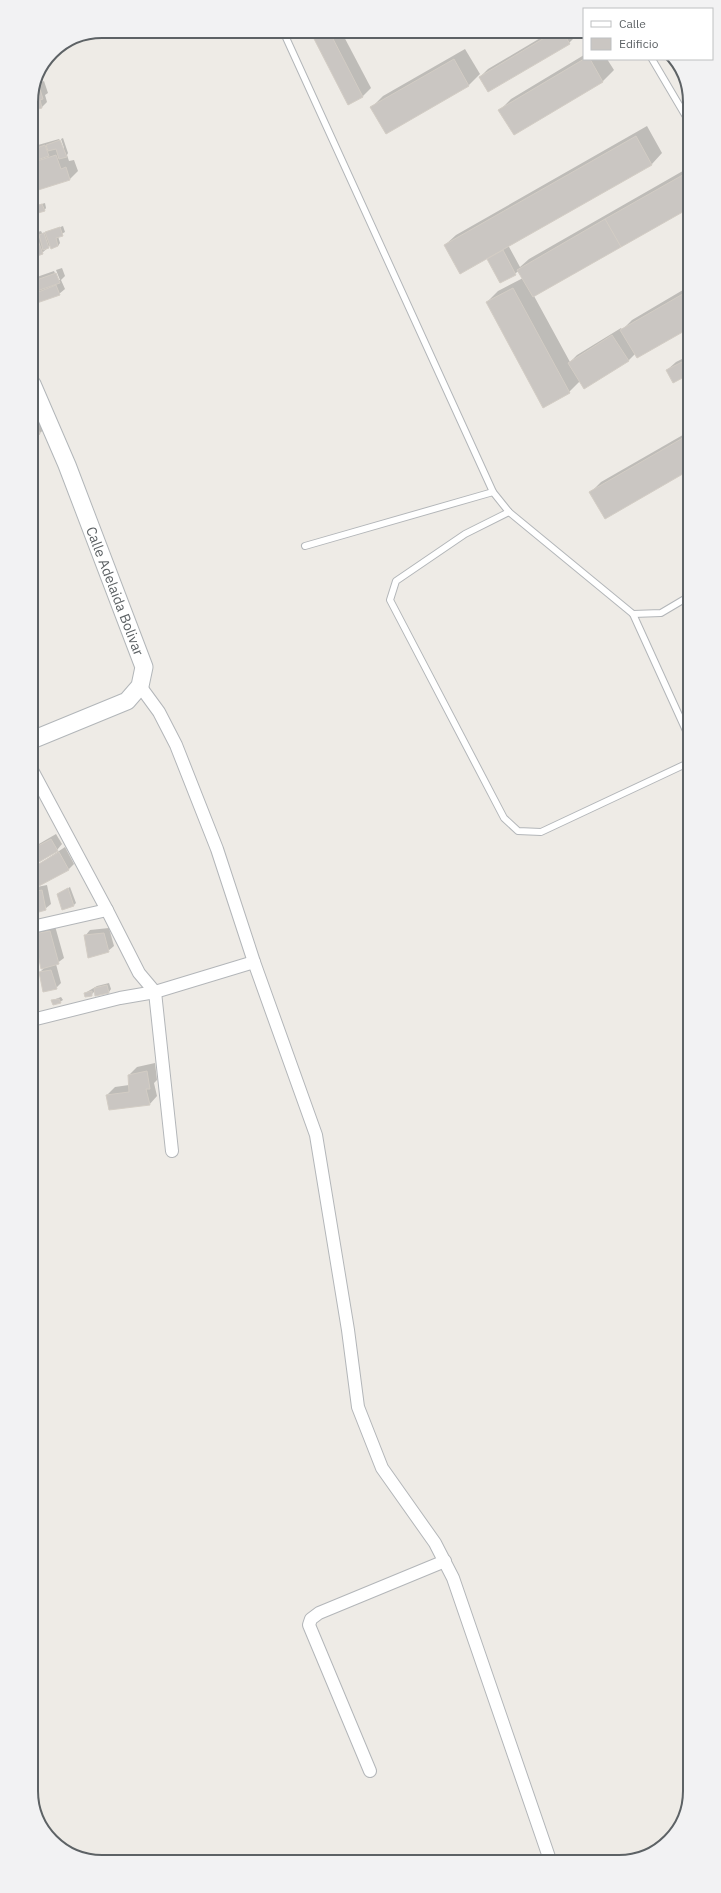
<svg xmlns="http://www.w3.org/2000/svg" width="721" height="1893" font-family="'IBM Plex Sans',sans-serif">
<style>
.shadow{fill:#0003}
.building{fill:#cac6c2;stroke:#d3cdc5}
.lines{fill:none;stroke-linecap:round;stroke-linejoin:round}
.lane-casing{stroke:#b3b6b9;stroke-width:8}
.street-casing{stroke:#b3b6b9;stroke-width:14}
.secondary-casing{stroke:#b2b6b9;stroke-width:19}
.lane{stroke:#fff;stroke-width:6}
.street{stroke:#fff;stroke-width:12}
.secondary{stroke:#fff;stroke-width:17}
.labels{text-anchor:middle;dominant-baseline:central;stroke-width:3.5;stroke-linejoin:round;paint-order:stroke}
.street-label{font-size:14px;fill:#5d6265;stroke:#fff}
.rim{fill:none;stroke:#5d6265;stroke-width:2}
</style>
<rect width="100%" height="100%" fill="#eeebe6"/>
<g class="shadow">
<polygon points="311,31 341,31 371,88 363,96 349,103"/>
<polygon points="552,31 575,31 577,35 569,43 480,77 488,69"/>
<polygon points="465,49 480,74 469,85 387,132 372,107 383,96"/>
<polygon points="584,55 584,59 607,59 614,70 603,81 514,134 500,110 511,99"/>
<polygon points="42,74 43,79 39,83 44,81 48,93 45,95 47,102 42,107 31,110 31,98"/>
<polygon points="32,117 37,134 31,138 31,118"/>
<polygon points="647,126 662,153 652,164 508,245 520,267 529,259 688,168 688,208 534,296 570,362 577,355 621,328 622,330 632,320 688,287 688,328 635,354 629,360 580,381 569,392 487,302 498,291 523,278 519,271 501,282 487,257 445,245 456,235"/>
<polygon points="63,138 68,153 67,155 69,161 74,160 78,171 70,179 36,190 31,177 31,147 59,139 62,148 64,148 61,139"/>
<polygon points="45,203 46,208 44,211 31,214 31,207"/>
<polygon points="63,226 65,232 58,236 60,243 58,246 51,248 51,245 42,253 36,251 31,254 31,234 41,231 42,233 47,232"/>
<polygon points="62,268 65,276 61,280 65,289 59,294 31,304 31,279 54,271 58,280 60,280 56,270"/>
<polygon points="688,356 688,374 667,370 676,362"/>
<polygon points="32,397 51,423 40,433 32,437"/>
<polygon points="688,432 688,470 605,518 591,492 601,482"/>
<polygon points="56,834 62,844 57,850 32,865 32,848"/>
<polygon points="65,847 74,864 69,869 37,886 32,869"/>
<polygon points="47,885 51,904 45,909 32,913 32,888"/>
<polygon points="70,887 76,903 74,905 58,894"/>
<polygon points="55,926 64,958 56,964 61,983 56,988 40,972 45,967 42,968 35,934 40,929"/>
<polygon points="109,928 114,946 108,951 85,936 90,930"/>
<polygon points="109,983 111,989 109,992 96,995 95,991 91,995 85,993 97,986"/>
<polygon points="32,997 36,997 39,1006 32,1009"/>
<polygon points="61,997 63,1000 60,1002 53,1000"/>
<polygon points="155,1063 157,1080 154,1083 157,1096 149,1105 107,1095 115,1087 129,1085 129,1075 137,1067"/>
</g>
<g class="building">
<polygon points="310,31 329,31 363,97 348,105"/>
<polygon points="556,31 562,31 570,44 488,92 479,77"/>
<polygon points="454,59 469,86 386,134 370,107"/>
<polygon points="584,59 590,59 603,82 514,135 498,110"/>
<polygon points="39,86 43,99 40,100 42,108 31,111 31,98 36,87"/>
<polygon points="31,124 35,138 31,139"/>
<polygon points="636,136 652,165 460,274 444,245"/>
<polygon points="60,140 67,157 59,159 56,149 48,151 46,145"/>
<polygon points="45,145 49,156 31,162 31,150"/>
<polygon points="56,155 61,169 66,167 70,180 35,191 31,180 31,163"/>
<polygon points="688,172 688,209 621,247 605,219"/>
<polygon points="42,204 45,211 31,215 31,208"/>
<polygon points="605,219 621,247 533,297 517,270"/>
<polygon points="688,221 688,234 683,224"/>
<polygon points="60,227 63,236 56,238 58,246 51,249 45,232"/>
<polygon points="44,233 49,248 43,250 39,235"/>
<polygon points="36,235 43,254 37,256 35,252 32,253 33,256 32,257 31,237"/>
<polygon points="503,250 516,275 500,283 487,259"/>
<polygon points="56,273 60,283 31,293 31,282"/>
<polygon points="56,285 60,295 31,305 31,295"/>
<polygon points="513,288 570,393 543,408 486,302"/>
<polygon points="688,291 688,329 637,358 620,330"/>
<polygon points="612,335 629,361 584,389 568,363"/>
<polygon points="688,359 688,375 673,383 666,370"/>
<polygon points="32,410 40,434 32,439"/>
<polygon points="688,435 688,471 605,519 589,492"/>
<polygon points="51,839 58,851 32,866 32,849"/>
<polygon points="59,852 69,870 37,887 32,876 32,868"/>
<polygon points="68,888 74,906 62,910 57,894"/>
<polygon points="42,890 46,910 32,914 32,892"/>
<polygon points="50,931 59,964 41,969 34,934"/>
<polygon points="104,933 109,952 88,958 84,935"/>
<polygon points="51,970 57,989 43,992 39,972"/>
<polygon points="107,985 109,993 95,996 94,988"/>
<polygon points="92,991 92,996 85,997 84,993"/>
<polygon points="32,999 34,999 37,1009 32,1010"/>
<polygon points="59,999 61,1003 53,1005 51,1000"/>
<polygon points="147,1071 150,1089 146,1089 150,1105 109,1110 106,1095 129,1092 128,1075"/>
</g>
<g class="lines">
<g class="lane-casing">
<g id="lane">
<polyline points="283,31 493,492 509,512 633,614 661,613 688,597"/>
<polyline points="652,59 688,120"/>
<polyline points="509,512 465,534 396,581 390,600 504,818 518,831 541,832 688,763"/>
<polyline points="305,546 493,492"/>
<polyline points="633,614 688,735"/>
</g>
</g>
<g class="street-casing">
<g id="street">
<polyline points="140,686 159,712 176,745 217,849 254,962 316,1135 348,1330 358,1407 382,1468 435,1543 453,1578 550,1860"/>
<polyline points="32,770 107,910 139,973 155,992 172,1151"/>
<polyline points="32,927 107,910"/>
<polyline points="32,1020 120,998 155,992 254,962"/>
<polyline points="370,1771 309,1625 311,1619 319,1613 445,1561"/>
</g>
</g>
<g class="secondary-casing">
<polyline id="secondary" points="32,384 67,465 144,667 140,686 127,701 32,740"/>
</g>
<use href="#lane" class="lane"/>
<use href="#street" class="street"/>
<use href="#secondary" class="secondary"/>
</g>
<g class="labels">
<g class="street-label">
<text transform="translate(115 591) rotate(69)">Calle Adelaida Bolivar</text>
</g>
</g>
<path d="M0 0H721V1893H0ZM102 38H619A64 64 0 0 1 683 102V1791A64 64 0 0 1 619 1855H102A64 64 0 0 1 38 1791V102A64 64 0 0 1 102 38Z" fill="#f2f2f3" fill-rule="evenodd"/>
<path class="rim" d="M102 38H619A64 64 0 0 1 683 102V1791A64 64 0 0 1 619 1855H102A64 64 0 0 1 38 1791V102A64 64 0 0 1 102 38Z"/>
<rect x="583" y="8" width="130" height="52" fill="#ffffff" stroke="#bec0c1"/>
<rect x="591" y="21" width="20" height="6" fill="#ffffff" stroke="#bec0c1"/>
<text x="619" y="28" font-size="12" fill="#5d6265">Calle</text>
<rect x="591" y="38" width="20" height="12" fill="#cac6c2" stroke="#bec0c1"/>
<text x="619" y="48" font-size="12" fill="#5d6265">Edificio</text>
</svg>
